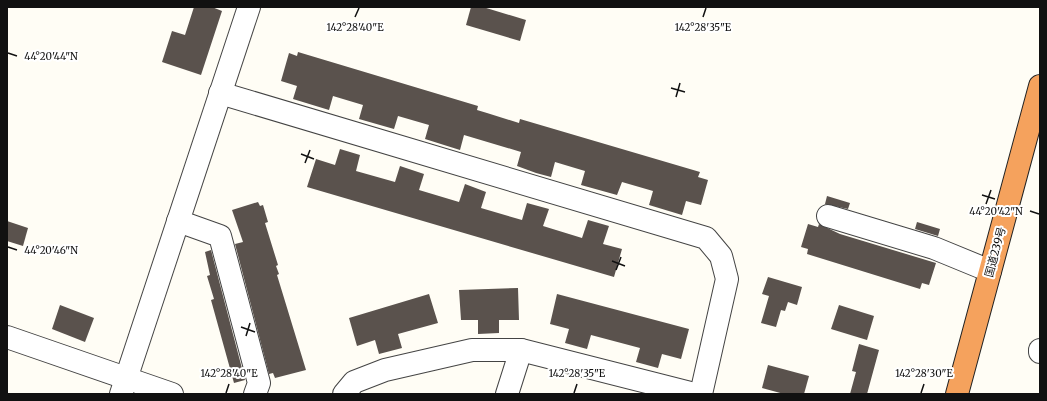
<svg xmlns="http://www.w3.org/2000/svg" width="1047" height="401" font-family="Merriweather,'Noto Sans JP',serif">
<style>
.building{fill:#5a524d}
.lines{fill:none;stroke-linecap:round;stroke-linejoin:round}
.minor-casing{stroke:#444;stroke-width:24}
.highway-casing{stroke:#222;stroke-width:24}
.minor{stroke:#fff;stroke-width:22}
.highway{stroke:#f5a25d;stroke-width:22}
.ticks{fill:none;stroke:#111;stroke-width:1.5}
.labels{text-anchor:middle;dominant-baseline:central;stroke-width:4;stroke-linejoin:round;paint-order:stroke}
.street-label{font-size:11px;fill:#111;stroke:#fff}
.ticks-label{font-size:10px;text-anchor:middle;fill:#111;stroke:#fff;stroke-width:4;stroke-linejoin:round;paint-order:stroke}
</style>
<rect width="100%" height="100%" fill="#fffdf5"/>
<g class="building">
<polygon points="194,7 212,7 222,11 201,75 162,62 172,31 185,35"/>
<polygon points="471,7 483,7 526,20 520,41 466,25"/>
<polygon points="298,52 478,106 477,110 487,113 519,123 520,119 700,172 698,177 708,180 701,205 686,201 682,215 649,205 653,191 622,182 617,195 581,185 585,171 555,162 551,177 536,173 517,166 521,152 464,135 460,150 425,139 429,125 398,116 394,129 359,119 363,105 333,96 329,110 293,99 297,86 281,81 289,53 297,56"/>
<polygon points="340,149 360,155 356,171 395,182 400,166 424,174 419,190 459,202 465,184 486,192 481,208 522,220 527,203 549,209 543,226 582,238 588,220 609,226 603,244 622,249 614,277 307,187 316,159 335,165"/>
<polygon points="827,196 850,203 848,209 825,204"/>
<polygon points="258,202 260,206 263,205 268,222 265,223 278,265 276,266 279,274 277,275 306,370 275,378 273,373 269,374 235,244 243,242 232,210"/>
<polygon points="7,221 28,228 23,246 7,241"/>
<polygon points="917,222 940,229 938,236 915,229"/>
<polygon points="808,224 818,227 819,224 840,234 936,263 929,285 922,283 920,289 807,254 808,249 801,247"/>
<polygon points="211,250 245,380 234,383 211,300 214,299 207,276 210,275 205,252"/>
<polygon points="768,277 802,287 797,305 788,302 785,311 781,310 776,327 761,323 769,296 762,294"/>
<polygon points="518,288 519,320 499,320 499,333 478,334 478,320 461,320 459,290"/>
<polygon points="429,294 438,323 398,334 402,348 379,354 375,340 357,346 349,318"/>
<polygon points="557,294 689,329 681,359 662,354 658,368 636,362 640,348 591,335 587,349 565,343 569,329 550,324"/>
<polygon points="60,305 94,318 85,342 52,329"/>
<polygon points="839,305 874,316 867,340 831,329"/>
<polygon points="859,344 879,350 867,394 850,394 856,372 852,371"/>
<polygon points="768,365 809,376 804,394 784,394 762,388"/>
</g>
<g class="lines">
<g class="minor-casing">
<g id="minor">
<polyline points="220,93 706,238 721,256 727,279 701,394"/>
<polyline points="828,216 934,248 990,271"/>
<polyline points="178,221 220,236 259,383 255,394"/>
<polyline points="7,337 172,394"/>
<polyline points="1040,350 1040,352"/>
<polyline points="121,394 249,7"/>
<polyline points="344,394 354,382 385,370 472,350 521,350 694,394"/>
<polyline points="507,394 521,350"/>
</g>
</g>
<g class="highway-casing">
<polyline id="highway" points="957,394 1040,86"/>
</g>
<use href="#minor" class="minor"/>
<use href="#highway" class="highway"/>
</g>
<path class="ticks" d="M 355,17 L 359,8M 703,17 L 706,8M 8,53 L 17,56M 671,88 L 685,92M 676,97 L 680,83M 301,154 L 314,159M 305,163 L 310,150M 982,195 L 995,199M 986,204 L 991,190M 1030,211 L 1039,214M 8,247 L 17,250M 612,261 L 625,266M 616,270 L 621,257M 241,327 L 255,332M 246,336 L 250,323M 226,393 L 229,384M 574,393 L 577,384M 921,393 L 924,384"/>
<g class="labels">
<g class="street-label">
<text transform="translate(995 252) rotate(-75)">国道239号</text>
</g>
</g>
<g class="ticks-label">
<text x="355" y="31">142°28'40"E</text>
<text x="703" y="31">142°28'35"E</text>
<text x="51" y="60">44°20'44"N</text>
<text x="996" y="215">44°20'42"N</text>
<text x="51" y="254">44°20'46"N</text>
<text x="229" y="377">142°28'40"E</text>
<text x="577" y="377">142°28'35"E</text>
<text x="924" y="377">142°28'30"E</text>
</g>
<rect width="1047" height="401" fill="none" stroke="#111111" stroke-width="16"/>
</svg>
